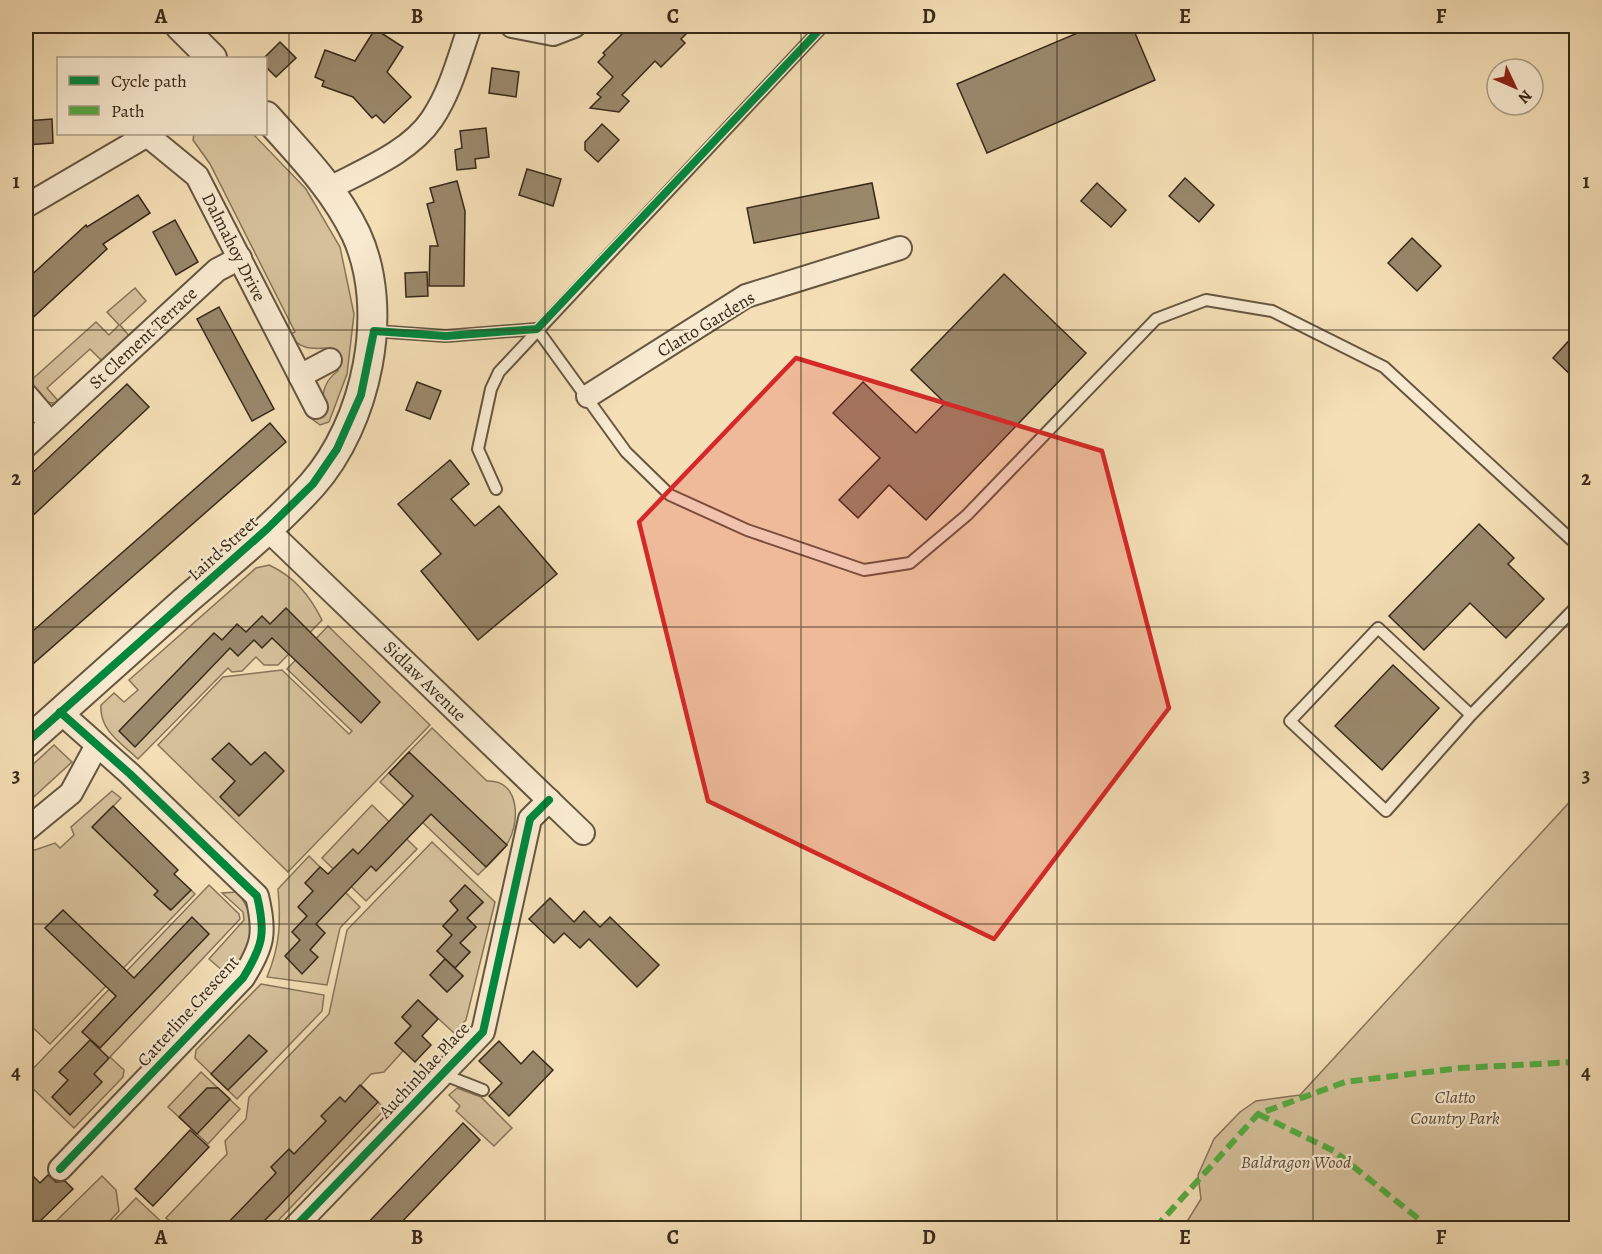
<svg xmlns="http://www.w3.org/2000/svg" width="1602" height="1254" font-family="Alegreya,serif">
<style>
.green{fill:#d5c09b;stroke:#86745a;stroke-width:1.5;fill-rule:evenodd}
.building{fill:#9a886b;stroke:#372919;stroke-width:1.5}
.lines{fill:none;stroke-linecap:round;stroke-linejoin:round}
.service-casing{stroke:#665640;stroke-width:14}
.minor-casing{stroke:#665640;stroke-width:26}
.tertiary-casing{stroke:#665640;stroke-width:32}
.service{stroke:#f8ead0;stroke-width:10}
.minor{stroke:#f8ead0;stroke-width:22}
.tertiary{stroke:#f8ead0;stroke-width:28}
.quiet{stroke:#55ab42;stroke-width:6;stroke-dasharray:12 6;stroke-linecap:butt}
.cycleway-casing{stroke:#f8ead0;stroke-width:11}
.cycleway{stroke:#00873e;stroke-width:8}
.marked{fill:#d62828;fill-opacity:0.2;stroke:#d62828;stroke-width:4.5;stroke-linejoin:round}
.grid{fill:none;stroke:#372919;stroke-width:1.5;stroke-opacity:0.55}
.labels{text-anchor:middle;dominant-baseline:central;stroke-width:4.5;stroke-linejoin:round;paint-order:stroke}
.street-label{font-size:18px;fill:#372919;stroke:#f8ead0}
.park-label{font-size:18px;font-style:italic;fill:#5e4f3a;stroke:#f8ead0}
.neatline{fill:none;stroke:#372919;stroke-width:2}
.grid-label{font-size:20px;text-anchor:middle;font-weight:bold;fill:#372919}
</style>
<rect width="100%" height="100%" fill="#f5dfb6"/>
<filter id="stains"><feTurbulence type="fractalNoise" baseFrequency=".00333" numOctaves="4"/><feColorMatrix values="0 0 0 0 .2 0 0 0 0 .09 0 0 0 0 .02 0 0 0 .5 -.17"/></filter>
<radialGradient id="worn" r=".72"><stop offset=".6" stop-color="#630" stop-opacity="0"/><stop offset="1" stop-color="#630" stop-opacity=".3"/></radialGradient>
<g class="green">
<polygon points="1576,50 1576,116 1574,111"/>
<path d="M 194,134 L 253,134 L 306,189 L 340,247 L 354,314 L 347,374 L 329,422 L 320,425 L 308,416 L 322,407 C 323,391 324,381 338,371 L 328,348 C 310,349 302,350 289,335 L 295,332 L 210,164 L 193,140 Z"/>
<polygon points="135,288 146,301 120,325 131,338 104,363 90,349 47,388 61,404 45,402 27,384 96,322 109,335 119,325 107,312"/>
<path d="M 269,565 C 295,577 310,596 322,620 L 278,665 L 264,665 L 256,657 L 242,671 L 232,672 L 228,668 L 138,759 C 121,743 99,730 101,705 L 114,693 L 124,702 L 138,690 L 129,680 L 256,568 Z"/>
<polygon points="328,626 430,725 288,872 158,745 223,677 282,670 349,734 352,731 287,669"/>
<path d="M 432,728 L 487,781 C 521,779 521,826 505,847 C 497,857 487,866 478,875 L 380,782 Z"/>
<polygon points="54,745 72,762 26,804 26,771"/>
<polygon points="112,791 121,798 93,827 158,891 155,895 170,910 191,890 195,894 50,1044 26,1021 26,853 55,843 60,848 74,835 71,827"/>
<polygon points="1576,795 1576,1228 1183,1228 1201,1199 1198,1175 1214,1139 1240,1112 1256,1101 1300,1095"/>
<polygon points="372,805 417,849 366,901 322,858"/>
<path d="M 432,842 L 495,902 L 466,1020 L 454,1033 L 418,1000 L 402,1017 L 411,1026 L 395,1043 L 403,1051 L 384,1072 L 371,1074 L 361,1085 L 385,1109 L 271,1228 L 177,1228 L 166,1218 L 227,1154 L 225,1141 L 246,1119 L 249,1097 L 329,1014 L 347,930 ZM 465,886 L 483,903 L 467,918 L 476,927 L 460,943 L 470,952 L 455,968 L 463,976 L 447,992 L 430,975 L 445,959 L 437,951 L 452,935 L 443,926 L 458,910 L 450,901 Z"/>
<path d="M 309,856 L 360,907 L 340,928 L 327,985 L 267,977 C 280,946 281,922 278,889 Z"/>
<polygon points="209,885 239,914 240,919 110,1057 124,1070 123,1077 74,1128 26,1082 26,1076"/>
<path d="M 238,892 C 261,927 254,935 236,970 L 223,971 L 209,959 L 244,920 L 243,912 L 222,893 Z"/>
<polygon points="261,984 324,995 322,1011 237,1099 195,1058 196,1050"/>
<polygon points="201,1072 240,1109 208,1144 168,1107"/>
<polygon points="457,1088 481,1097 512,1128 494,1146 456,1111 460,1106 449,1095"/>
<polygon points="102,1176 116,1190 119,1211 103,1228 49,1228"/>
<polygon points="136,1198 168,1228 107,1228"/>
</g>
<g class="building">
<polygon points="630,26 694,26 681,39 685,43 661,67 655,61 622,95 629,101 619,112 590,108 601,97 597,94 613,77 598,62 605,55 603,53"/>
<polygon points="1094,26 1132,26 1155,80 987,153 957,84"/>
<polygon points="375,29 403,47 387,72 411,97 384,123 376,115 372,118 353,97 322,86 324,81 315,77 325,50 355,61"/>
<polygon points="280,42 296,58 276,77 266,67 264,58"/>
<polygon points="492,68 519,72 516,97 489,93"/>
<polygon points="52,119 53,143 26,145 26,121"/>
<polygon points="602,124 619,140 598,162 585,150 585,142"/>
<polygon points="486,128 489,157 475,159 476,168 457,170 455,150 462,148 460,131"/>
<polygon points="527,169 561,179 553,206 519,195"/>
<polygon points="1185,178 1214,205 1199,222 1169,196"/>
<polygon points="457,181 465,211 464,286 429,286 430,246 438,246 427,204 434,202 430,188"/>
<polygon points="872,183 879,218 754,243 747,208"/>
<polygon points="1097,183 1126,210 1111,227 1081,201"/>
<polygon points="138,195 150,213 103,244 107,249 26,324 26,280 86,225 87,227"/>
<polygon points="175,220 198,262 176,275 153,232"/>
<polygon points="1412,238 1441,266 1417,291 1388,263"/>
<polygon points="427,272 428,296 406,297 405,273"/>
<polygon points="1004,274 1086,353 926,520 889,485 858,518 839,500 880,458 833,413 863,382 916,433 945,403 911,370"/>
<polygon points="219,307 274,409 252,421 197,319"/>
<polygon points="1576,333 1576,380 1553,358"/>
<polygon points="417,382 441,391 430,419 406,410"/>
<polygon points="127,384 149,407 26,522 26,479"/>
<polygon points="270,423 286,442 26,670 26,637"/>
<polygon points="450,460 469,484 451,499 475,526 499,506 557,574 478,640 421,571 441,554 398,504"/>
<polygon points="1479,524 1514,558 1508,564 1544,599 1506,638 1470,603 1424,650 1389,616"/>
<polygon points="286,608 380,702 361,723 272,638 262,648 254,640 238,656 230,648 135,747 119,731 214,633 222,640 237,624 246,632 262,616 270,624"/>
<polygon points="1393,665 1439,708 1382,770 1335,726"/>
<polygon points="229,743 251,765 265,752 284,771 239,816 220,797 235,781 212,759"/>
<polygon points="409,752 507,845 486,867 431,814 376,871 371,866 316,924 325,933 310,950 318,957 302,974 285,956 300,940 292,932 307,916 298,907 313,891 305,883 320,867 328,874 353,849 358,854 413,796 389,773"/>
<polygon points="113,806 178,870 174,874 191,890 171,910 154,895 158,891 92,827"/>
<polygon points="465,885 483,902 467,918 476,927 460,943 470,952 455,968 437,951 452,935 443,926 458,910 450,901"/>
<polygon points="550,898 574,922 584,911 600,927 610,917 659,965 637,987 589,939 580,948 564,933 554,943 529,919"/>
<polygon points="63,910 134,978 192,917 209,934 100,1048 82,1032 116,996 45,928"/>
<polygon points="445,959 463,976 447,992 430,975"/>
<polygon points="418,1000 438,1019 422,1036 431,1045 415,1062 395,1043 411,1026 402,1017"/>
<polygon points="249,1035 267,1051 228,1090 211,1074"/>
<polygon points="90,1040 109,1058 94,1074 102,1082 70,1115 52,1097 68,1080 59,1072"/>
<polygon points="499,1041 521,1064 533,1051 553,1070 509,1116 489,1096 502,1083 479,1061"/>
<polygon points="360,1085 378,1102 279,1206 257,1228 223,1228 276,1173 271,1167 289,1149 294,1154 326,1121 321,1116 340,1097 345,1102"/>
<polygon points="207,1088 218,1088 230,1099 197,1134 179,1117"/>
<polygon points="463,1123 480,1140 461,1160 396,1228 363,1228"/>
<polygon points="190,1130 209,1147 153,1206 135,1189"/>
<polygon points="26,1169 40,1183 48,1175 56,1182 65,1181 73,1189 33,1228 26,1228"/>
</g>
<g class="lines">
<g class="service-casing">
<g id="service">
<polyline points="537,329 626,452 670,495 747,530 864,570 910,563 967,515 1156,319 1206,300 1272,311 1384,367 1576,544"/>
<polyline points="374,331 446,336 537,329"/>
<polyline points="496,489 478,449 491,389 499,372 823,26"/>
<polyline points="1471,715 1378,628 1290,721 1386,811 1471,715 1576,607"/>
<polyline points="442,1074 483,1090"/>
</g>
</g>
<g class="minor-casing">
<g id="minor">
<polyline points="512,26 553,34 574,26"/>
<polyline points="147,135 197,176 316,407"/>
<path d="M 330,188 C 364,170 410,152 432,119 C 451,91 459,57 470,26"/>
<polyline points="26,206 149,134"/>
<polyline points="300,376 330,360"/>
<polyline points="26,395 50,423"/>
<polyline points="588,396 746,296 900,248"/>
<polyline points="26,446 217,270 240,258"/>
<polyline points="267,529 583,833"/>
<polyline points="26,830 71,793 97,745"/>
<path d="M 60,1169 L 243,978 C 263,946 266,933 257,896 L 130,774 L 60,712"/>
<polyline points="294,1228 483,1032 530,819 549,800"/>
</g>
</g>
<g class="tertiary-casing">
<g id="tertiary">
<polyline points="180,26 212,58"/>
<path d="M 26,743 C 79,695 132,648 185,601 C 228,564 274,527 312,485 C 367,423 391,310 356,234 C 334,188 299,153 266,116"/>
</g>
</g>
<use href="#service" class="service"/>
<use href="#minor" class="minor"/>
<use href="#tertiary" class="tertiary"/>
<g class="quiet">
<polyline points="1258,1114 1334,1151 1430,1228"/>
<polyline points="1155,1228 1258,1114 1345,1082 1460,1068 1576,1062"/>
</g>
<g class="cycleway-casing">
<g id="cycleway">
<polyline points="26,743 267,529 313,484 337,449 361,395 374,331 446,336 537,329 823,26"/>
<path d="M 60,1169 L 243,978 C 263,946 266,933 257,896 L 130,774 L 60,712"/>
<polyline points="294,1228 483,1032 530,819 549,800"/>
</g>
</g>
<use href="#cycleway" class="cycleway"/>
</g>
<path class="marked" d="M 796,358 L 1102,451 L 1169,708 L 994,939 L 708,801 L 639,522 Z"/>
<path class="grid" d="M 289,26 L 289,1228M 545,26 L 545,1228M 801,26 L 801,1228M 1057,26 L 1057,1228M 1313,26 L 1313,1228M 26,330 L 1576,330M 26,627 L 1576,627M 26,924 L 1576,924"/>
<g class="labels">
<g class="street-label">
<text transform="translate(234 247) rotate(63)">Dalmahoy Drive</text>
<text transform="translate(706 324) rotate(-31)">Clatto Gardens</text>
<text transform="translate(143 338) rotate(-43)">St Clement Terrace</text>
<text transform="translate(223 548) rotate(-42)">Laird Street</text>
<text transform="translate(425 681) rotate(44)">Sidlaw Avenue</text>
<text transform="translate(188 1011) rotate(-48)">Catterline Crescent</text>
<text transform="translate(424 1070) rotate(-47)">Auchinblae Place</text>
</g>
<g class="park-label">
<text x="1455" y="1097">Clatto<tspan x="1455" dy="21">Country Park</tspan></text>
<text x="1296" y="1162">Baldragon Wood</text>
</g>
</g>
<rect width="1602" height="1254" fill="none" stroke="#f5dfb6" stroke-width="66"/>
<rect x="57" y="57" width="210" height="78" fill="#f8ead0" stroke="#ab9d87" stroke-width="1.5"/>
<rect x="69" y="76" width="30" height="9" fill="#00873e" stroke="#ab9d87" stroke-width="1.5"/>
<text x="111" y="87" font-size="18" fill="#372919">Cycle path</text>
<rect x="69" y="106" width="30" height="9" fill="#55ab42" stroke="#ab9d87" stroke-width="1.5"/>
<text x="111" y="117" font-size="18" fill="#372919">Path</text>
<g transform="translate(1515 87) rotate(134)"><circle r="28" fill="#f8ead0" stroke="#ab9d87" stroke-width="1.5"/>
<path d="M0-4.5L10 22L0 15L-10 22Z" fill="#8f2418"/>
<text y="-9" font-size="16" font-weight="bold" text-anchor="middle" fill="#372919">N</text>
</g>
<rect x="33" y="33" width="1536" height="1188" class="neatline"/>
<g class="grid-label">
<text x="161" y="23">A</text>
<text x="417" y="23">B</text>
<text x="673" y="23">C</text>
<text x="929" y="23">D</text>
<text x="1185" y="23">E</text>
<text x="1441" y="23">F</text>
<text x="16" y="188">1</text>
<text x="1586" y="188">1</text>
<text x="16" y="485">2</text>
<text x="1586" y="485">2</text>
<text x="16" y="782">3</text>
<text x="1586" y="782">3</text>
<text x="16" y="1079">4</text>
<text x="1586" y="1079">4</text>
<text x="161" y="1244">A</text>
<text x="417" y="1244">B</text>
<text x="673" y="1244">C</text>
<text x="929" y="1244">D</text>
<text x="1185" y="1244">E</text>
<text x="1441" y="1244">F</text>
</g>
<rect width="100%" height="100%" filter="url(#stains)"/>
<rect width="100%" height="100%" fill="url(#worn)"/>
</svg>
